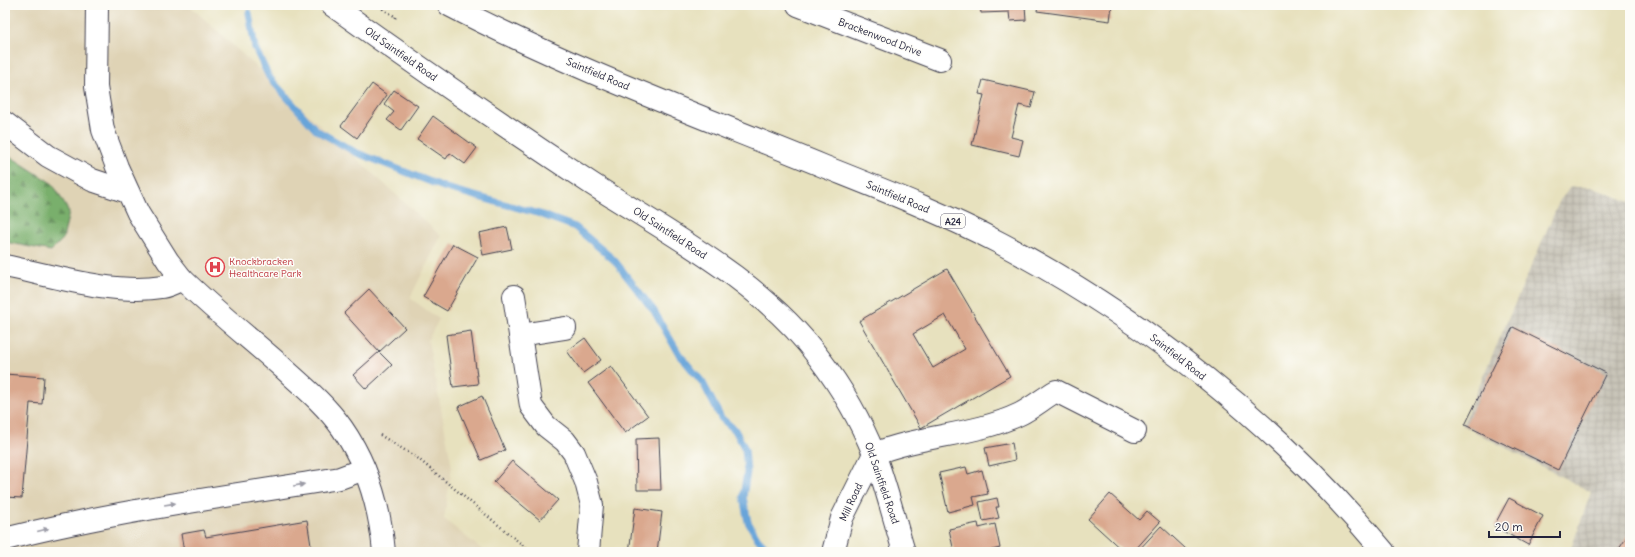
<svg xmlns="http://www.w3.org/2000/svg" width="1635" height="557" font-family="Delius,sans-serif">
<style>
.built{fill:#dfd3b5}
.industrial{fill:url(#industrial-grid)}
.forest{fill:url(#forest-firs);stroke:#4e6854}
.lines{fill:none;stroke-linecap:round;stroke-linejoin:round}
.stream{stroke:#68a4d9;stroke-width:7}
.building{fill:#daa88e;fill-rule:evenodd}
.minor-casing{stroke:#403f4f;stroke-width:24}
.highway-casing{stroke:#403f4f;stroke-width:24}
.path{stroke:#403f4f;stroke-width:2.5;stroke-dasharray:1 3;stroke-linecap:butt}
.minor{stroke:#fff;stroke-width:22}
.highway{stroke:#fff;stroke-width:22}
.oneway{fill:#9c9ca7}
.labels{text-anchor:middle;dominant-baseline:central;stroke-width:3;stroke-linejoin:round;paint-order:stroke}
.shield{fill:#fdfcf7;stroke:#646373;stroke-width:1}
.shield-label{font-size:9px;font-weight:bold;fill:#22223b}
.street-label{font-size:10px;fill:#22223b;stroke:#fdfcf7}
.health-label{font-size:10px;fill:#be3a42;stroke:#fdfcf7;text-anchor:start}
</style>
<defs>
<pattern id="industrial-grid" width="8" height="8" patternUnits="userSpaceOnUse"><rect width="8" height="8" fill="#c8c4b8"/><path d="M0 4h8M4 0v8" fill="none" stroke="#aca89f"/></pattern>
<pattern id="forest-firs" width="22" height="20" patternUnits="userSpaceOnUse"><rect width="22" height="20" fill="#79af6c"/><path d="M5 1l3.5 6h-7zM16 11l3.5 6h-7z" fill="#638e5a"/></pattern>
</defs>
<rect width="100%" height="100%" fill="#fdfcf7"/>
<filter id="ink" filterUnits="userSpaceOnUse"><feTurbulence type="fractalNoise" baseFrequency=".025" numOctaves="2"/><feDisplacementMap in="SourceGraphic" scale="8" xChannelSelector="R" yChannelSelector="G"/><feConvolveMatrix kernelMatrix="1 2 1 2 8 2 1 2 1" color-interpolation-filters="sRGB"/></filter>
<filter id="wash" filterUnits="userSpaceOnUse"><feTurbulence type="fractalNoise" baseFrequency=".012" numOctaves="4" result="noise"/><feDisplacementMap in="SourceGraphic" scale="16" xChannelSelector="R" yChannelSelector="G"/><feGaussianBlur stdDeviation="0.9" result="paint"/><feColorMatrix in="noise" values="0 0 0 0 0 0 0 0 0 0 0 0 0 0 0 0 0 1.4 0 .05"/><feComposite in="paint" operator="in"/></filter>
<g filter="url(#wash)">
<rect width="100%" height="100%" fill="#e7e1be"/>
<polygon class="built" points="5,5 189,5 441,236 410,298 439,319 428,340 452,467 444,519 485,552 5,552"/>
<polygon class="industrial" points="1571,187 1591,187 1630,202 1630,552 1570,552 1591,492 1462,425 1560,200"/>
<polygon class="forest" points="5,153 53,184 69,212 63,239 51,251 5,242"/>
<g class="lines">
<polyline class="stream" points="249,13 255,48 269,77 316,130 355,152 446,188 540,214 575,227 614,260 654,311 679,354 703,383 721,418 735,430 745,449 747,472 743,497 748,522 758,539 771,552"/>
</g>
<g id="blocks">
<g class="building">
<polygon points="980,5 1025,5 1026,20 1010,21 1009,12 981,13"/>
<polygon points="1038,5 1112,5 1110,21 1037,11"/>
<polygon points="983,80 1035,92 1031,108 1019,105 1011,137 1023,140 1019,156 972,145 984,95 979,94"/>
<polygon points="372,84 387,95 357,138 341,126"/>
<polygon points="394,90 418,106 401,130 387,120 394,112 384,104"/>
<polygon points="433,116 477,148 465,164 450,153 446,159 417,139"/>
<polygon points="507,227 512,249 483,255 479,233"/>
<polygon points="453,244 478,257 447,311 423,297"/>
<path d="M 947,269 L 1010,376 L 921,428 L 859,321 ZM 945,315 L 965,349 L 933,368 L 913,334 Z"/>
<polygon points="369,289 405,328 379,352 344,313"/>
<polygon points="1513,327 1606,373 1558,470 1465,425"/>
<polygon points="471,331 478,384 453,387 446,335"/>
<polygon points="585,338 601,360 583,373 567,351"/>
<polygon points="379,352 392,365 366,389 353,375"/>
<polygon points="611,366 648,416 625,433 588,383"/>
<polygon points="5,374 44,377 42,404 30,403 22,498 5,497"/>
<polygon points="482,396 505,450 481,460 458,407"/>
<polygon points="659,438 661,490 637,490 636,439"/>
<polygon points="1012,443 1015,460 989,466 985,448"/>
<polygon points="512,461 558,500 540,520 494,482"/>
<polygon points="966,467 968,474 982,470 988,494 973,497 975,505 948,512 939,473"/>
<polygon points="1110,494 1139,520 1147,511 1160,522 1133,552 1124,552 1088,519"/>
<polygon points="997,498 999,507 996,507 999,518 983,521 979,502"/>
<polygon points="1509,498 1543,516 1528,545 1494,526"/>
<polygon points="635,508 662,512 657,552 629,552"/>
<polygon points="307,520 312,552 184,552 181,534 204,530 206,537"/>
<polygon points="978,523 979,528 995,524 1000,548 984,552 954,552 949,529"/>
<polygon points="1161,526 1186,549 1183,552 1137,552"/>
<polygon points="1630,532 1630,552 1617,552"/>
</g>
</g>
</g>
<g filter="url(#ink)">
<use href="#blocks" fill-opacity="0" stroke="#403f4f" stroke-width="1"/>
<g class="lines">
<g class="minor-casing">
<g id="minor">
<path d="M 97,5 L 96,87 L 103,130 L 117,167 L 138,213 L 168,261 L 182,279 C 214,310 249,338 282,367 C 303,386 325,404 342,428 C 367,464 380,508 384,552"/>
<path d="M 332,5 C 417,66 504,126 592,184 C 670,234 763,282 819,358 C 841,387 860,419 874,454 C 886,485 894,519 904,552"/>
<polyline points="798,5 940,60"/>
<polyline points="5,123 48,156 92,180 128,192"/>
<path d="M 5,266 C 54,276 113,295 162,287 C 169,286 176,282 182,279"/>
<polyline points="514,296 531,406 546,426 565,441 574,453 586,482 592,505 588,552"/>
<polyline points="520,335 565,328"/>
<path d="M 874,454 C 920,435 974,436 1020,414 C 1032,408 1044,398 1056,391 L 1135,431"/>
<path d="M 5,539 C 116,511 228,496 340,478 L 364,469"/>
<polyline points="833,552 842,518 874,454"/>
</g>
</g>
<g class="highway-casing">
<path id="highway" d="M 449,5 C 570,68 698,115 823,166 C 883,190 943,213 1000,243 C 1146,320 1278,425 1384,552"/>
</g>
<g class="path">
<polyline points="385,5 383,9 396,17 393,20"/>
<polyline points="380,435 416,457 531,552"/>
</g>
<use href="#minor" class="minor"/>
<use href="#highway" class="highway"/>
</g>
<defs><path id="oneway-solid" d="M-6-.8H1V-3.2L6.5 0L1 3.2V.8H-6Z"/></defs>
<g class="oneway">
<use href="#oneway-solid" transform="translate(299 485) rotate(-9)"/>
<use href="#oneway-solid" transform="translate(170 504) rotate(-9)"/>
<use href="#oneway-solid" transform="translate(43 530) rotate(-14)"/>
</g>
</g>
<defs>
<g id="hospital-ring" transform="scale(1)"><circle r="9.5" fill="#fdfcf7" stroke="#e0444e" stroke-width="1.5"/><path d="M-5-5h3v3.5h4V-5h3V5h-3V1.5h-4V5h-3Z" fill="#e0444e"/></g>
</defs>
<g fill-rule="evenodd">
<use href="#hospital-ring" x="215" y="267"/>
</g>
<g class="labels">
<rect class="shield" x="941" y="214" width="24" height="14" rx="3"/>
<g class="shield-label">
<text x="953" y="221">A24</text>
</g>
<g class="street-label">
<text transform="translate(880 37) rotate(21)">Brackenwood Drive</text>
<text transform="translate(401 54) rotate(35)">Old Saintfield Road</text>
<text transform="translate(598 74) rotate(23)">Saintfield Road</text>
<text transform="translate(898 197) rotate(23)">Saintfield Road</text>
<text transform="translate(670 233) rotate(33)">Old Saintfield Road</text>
<text transform="translate(1178 357) rotate(38)">Saintfield Road</text>
<text transform="translate(882 483) rotate(71)">Old Saintfield Road</text>
<text transform="translate(851 502) rotate(-65)">Mill Road</text>
</g>
<g class="health-label">
<text x="229" y="261">Knockbracken<tspan x="229" dy="12">Healthcare Park</tspan></text>
</g>
</g>
<rect width="1635" height="557" fill="none" stroke="#fdfcf7" stroke-width="20"/>
<path d="M1489 531v6h71v-6" fill="none" stroke="#22223b" stroke-width="2"/>
<text x="1495" y="531" font-size="12" fill="#22223b" stroke="#fdfcf7" stroke-width="3" paint-order="stroke">20 m</text>
</svg>
